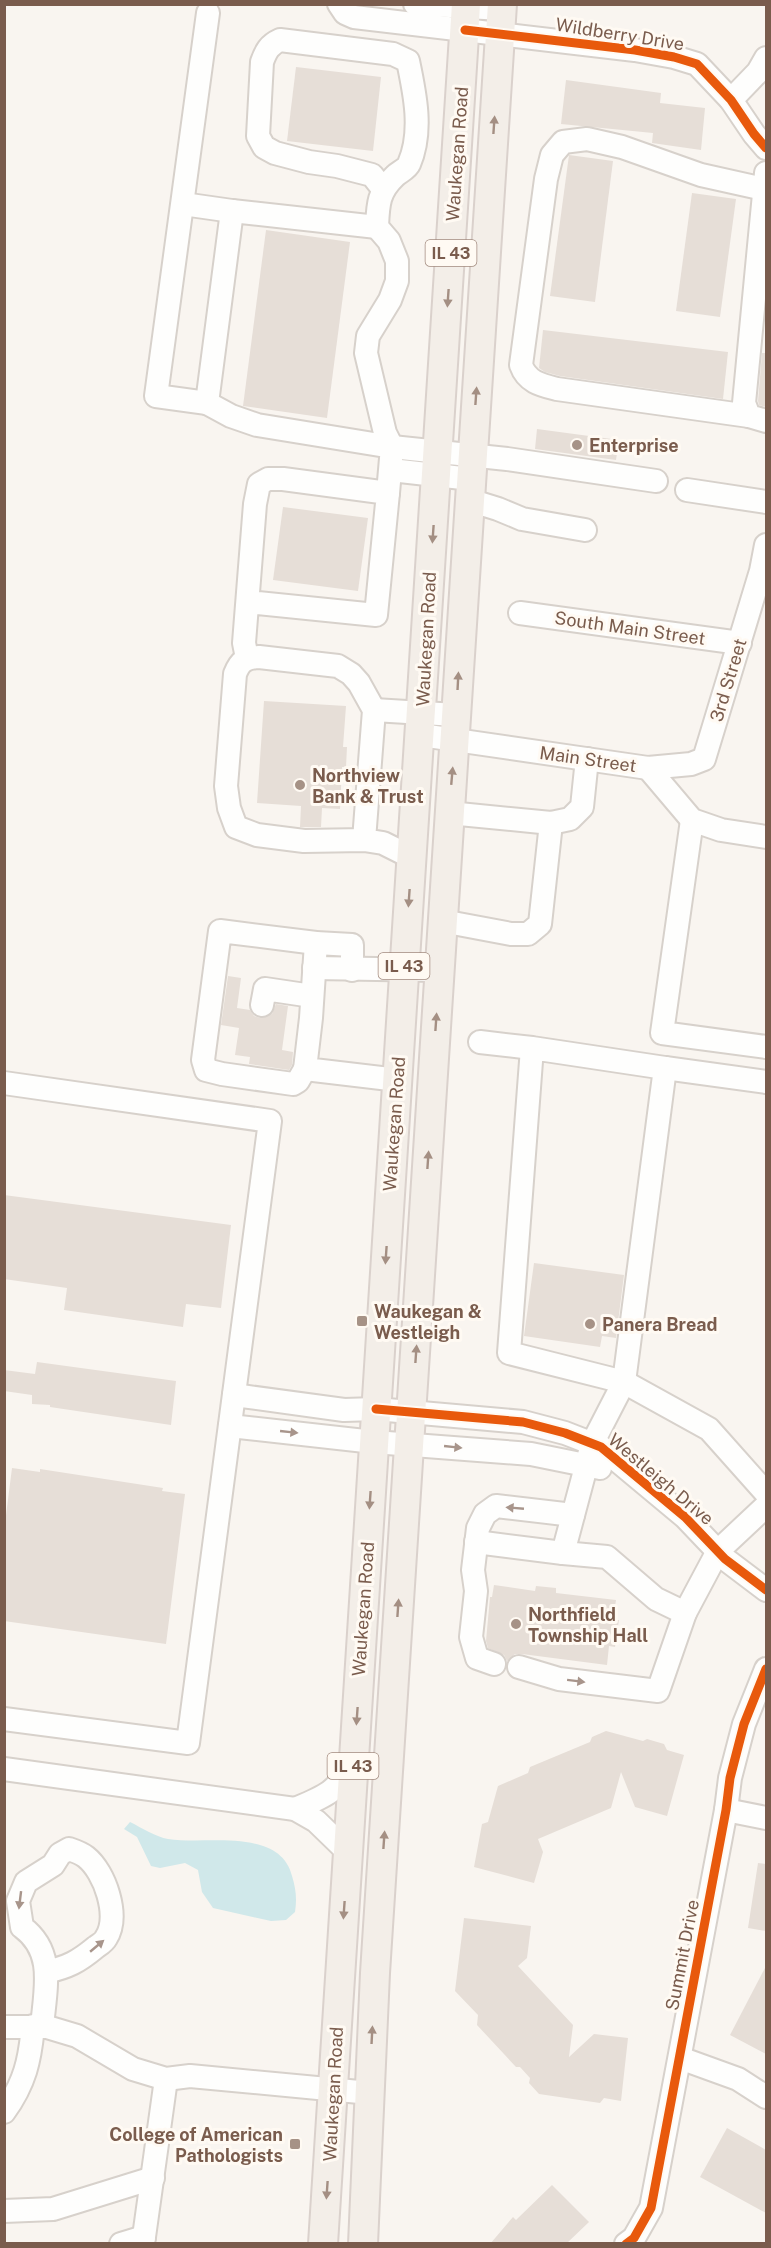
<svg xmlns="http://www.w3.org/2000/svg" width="771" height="2248" font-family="'Public Sans',sans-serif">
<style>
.water{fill:#d0e8ea}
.building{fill:#e6ded7}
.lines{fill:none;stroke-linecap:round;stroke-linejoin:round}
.minor-casing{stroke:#d7d1cb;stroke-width:26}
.major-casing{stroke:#dad1cc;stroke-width:32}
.minor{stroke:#fefefd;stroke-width:22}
.major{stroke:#f3eee8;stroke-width:28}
.cycleway-casing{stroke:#fffaf3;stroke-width:13}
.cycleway{stroke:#e8590c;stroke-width:9}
.oneway{fill:#a48f83}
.oneway2{fill:#a8958b}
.poi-dot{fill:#a69286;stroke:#fffaf3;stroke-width:2}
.labels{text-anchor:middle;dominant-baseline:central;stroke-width:6;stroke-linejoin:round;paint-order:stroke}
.shield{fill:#fffaf3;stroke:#a28b7f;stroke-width:1.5}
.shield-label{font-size:16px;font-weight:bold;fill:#7a5c4d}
.street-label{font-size:18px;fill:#7a5c4d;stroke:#fffaf3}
.poi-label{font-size:18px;font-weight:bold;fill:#7a5c4d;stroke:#fffaf3;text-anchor:start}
</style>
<rect width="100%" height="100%" fill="#f9f5f0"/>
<path class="water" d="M 130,1822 C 142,1828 156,1837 168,1839 C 206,1845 280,1827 292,1876 C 296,1889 297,1899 295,1912 L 286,1920 L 271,1921 L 213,1908 L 202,1892 L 198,1870 L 185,1863 L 160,1868 L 151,1866 L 137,1837 L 124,1829 Z"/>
<g class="building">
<polygon points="296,67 381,77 373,151 287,141"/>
<polygon points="566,80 661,93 660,103 705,108 701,150 652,143 653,133 561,124"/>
<polygon points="569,155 613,161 595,302 550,296"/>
<polygon points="692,193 736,199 720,317 676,311"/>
<polygon points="266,230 350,242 327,418 243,406"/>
<polygon points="543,330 728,352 723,399 560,376 545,372 539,368"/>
<polygon points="762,353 766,353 766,407 759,405 758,401"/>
<polygon points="537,429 619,440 616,460 535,449"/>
<polygon points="283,507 368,518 358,591 273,580"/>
<polygon points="264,701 346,706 343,747 347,747 346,767 342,767 340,809 322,808 321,827 300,827 301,806 257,803"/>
<polygon points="228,976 241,978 237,1008 250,1010 254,1016 260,1018 272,1014 276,1004 288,1006 282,1050 293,1052 292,1065 289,1070 249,1064 250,1057 235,1055 239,1028 221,1025"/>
<polygon points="4,1195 231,1225 221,1308 186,1304 183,1327 64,1310 67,1288 4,1279"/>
<polygon points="534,1263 624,1275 616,1338 602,1336 600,1347 524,1336"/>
<polygon points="37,1362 176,1381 171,1425 50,1407 50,1405 32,1404 32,1395 4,1391 4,1370 35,1374"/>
<polygon points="12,1468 40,1472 40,1469 163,1488 162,1491 185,1494 166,1644 4,1621 4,1531"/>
<polygon points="494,1585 535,1591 536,1586 556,1588 556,1593 616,1600 613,1620 619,1620 615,1647 609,1646 607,1665 522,1654 515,1654 507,1661 504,1655 488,1648 486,1641 490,1597 492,1597"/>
<polygon points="606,1731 643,1741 647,1739 664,1744 667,1750 684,1755 667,1816 635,1807 621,1772 611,1808 538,1839 543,1852 534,1883 474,1867 482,1824 488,1822 498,1786 528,1773 530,1767 590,1742 592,1737"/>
<polygon points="758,1863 766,1864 766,1931 748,1928"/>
<polygon points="464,1918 531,1926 527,1958 518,1966 573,2025 569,2057 594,2034 628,2038 621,2101 604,2098 600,2103 539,2094 529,2083 530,2078 520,2067 516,2067 477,2025 478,2015 455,1991"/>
<polygon points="766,1966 766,2054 730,2035"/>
<polygon points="727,2128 766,2150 766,2213 700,2177"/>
<polygon points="552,2185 589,2222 566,2244 490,2244 513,2217 516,2220"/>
</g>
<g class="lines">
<g class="minor-casing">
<g id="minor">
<polyline points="339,4 345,13 354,17 635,50 674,57 697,64 731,100 754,134 766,148"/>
<polyline points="415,4 502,9"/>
<polyline points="731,100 758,72 766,58"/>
<polyline points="766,173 744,403 749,416 766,421"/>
<path d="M 383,189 L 372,175 L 337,166 L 309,162 L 275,153 L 264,147 L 258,136 L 262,62 C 266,51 269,45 280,40 L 393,54 L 408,61 C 415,94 423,132 409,164 C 407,169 399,172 395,176 C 378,192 378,205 377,227 L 389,241 L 397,261 L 397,281 L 390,300 L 368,336 L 366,353 L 385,433 L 392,447 L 388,493"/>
<polyline points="183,204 232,211"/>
<polyline points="377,227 232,211 207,403 231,416 257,425 392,447 507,459 656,481"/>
<polyline points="207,403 156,396 208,13"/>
<path d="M 749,416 L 557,389 C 541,385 527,382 521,365 L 546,179 L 552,155 L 563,142 L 587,139 L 622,147 L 701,175 L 764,189"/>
<polyline points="391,470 471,479"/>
<polyline points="687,490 766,502"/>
<polyline points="469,500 498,509 522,519 585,530"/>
<polyline points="520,613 740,643"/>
<polyline points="247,658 244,643 255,504 259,484 268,479 283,479 388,493 376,615 248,602"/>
<polyline points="374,710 456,715"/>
<polyline points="421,735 648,768 691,764 704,759 761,571 766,545"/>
<polyline points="648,768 692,820 721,830 766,837"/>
<polyline points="449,813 551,823 570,819 582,807 587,759"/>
<polyline points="692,820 662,1033 766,1047"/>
<path d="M 364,840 L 374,710 L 359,683 L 351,674 L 338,666 L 259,657 C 245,658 240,661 235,674 L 226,786 L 229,808 L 236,827 L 257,835 L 304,841 L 364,840 L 383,843 L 411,857"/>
<polyline points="442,921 511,934 528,934 540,924 551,823"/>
<polyline points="316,943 311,1018 305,1069 398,1080"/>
<polyline points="314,968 439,970"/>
<polyline points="262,1005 265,989 312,996"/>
<polyline points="480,1042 532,1048 509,1353 624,1382 665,1068 532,1048"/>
<polyline points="665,1068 766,1082"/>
<polyline points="305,1069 298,1081 293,1084 222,1074 206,1070 203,1060 220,931 316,943 352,945 352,970"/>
<polyline points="4,1083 270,1121 188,1743 4,1719"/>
<polyline points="234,1395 344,1410 376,1409 523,1422 565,1433 601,1447 685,1517 725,1559 766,1590"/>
<polyline points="230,1426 374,1442 531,1454 600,1468"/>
<polyline points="766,1493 709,1429 624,1382 592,1444 563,1553 607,1557 656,1599 685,1613 718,1551 766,1506"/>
<polyline points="476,1542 563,1553"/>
<polyline points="494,1664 477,1658 471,1637 476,1591 473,1570 478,1528 485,1514 496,1506 573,1515"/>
<polyline points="519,1667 559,1679 658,1691 685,1613"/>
<polyline points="4,1769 295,1809 316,1821 348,1852"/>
<path d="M 295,1809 C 326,1796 335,1793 353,1764"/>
<polyline points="726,1810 766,1818"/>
<polyline points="4,2027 47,2027 77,2036 133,2069 166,2079 190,2076 370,2093"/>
<path d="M 42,2027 C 45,1990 56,1952 22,1927 L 18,1901 L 26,1882 L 53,1865 L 60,1854 L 69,1849 C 75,1851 81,1853 86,1857 C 105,1872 120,1916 106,1938 C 104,1942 99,1945 96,1947 C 78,1962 68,1967 46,1972"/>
<polyline points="680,2058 738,2079 766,2097"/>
<path d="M 4,2112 C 25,2083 30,2060 33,2026"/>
<polyline points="4,2211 53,2209 153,2178"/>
<polyline points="121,2244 144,2237"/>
<polyline points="143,2244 166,2079"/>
<polyline points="626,2244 634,2238 651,2208 726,1810 730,1778 744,1724 766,1669"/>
</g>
</g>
<g class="major-casing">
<g id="major">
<polyline points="323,2244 466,4"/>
<polyline points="363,2244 375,1973 502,4"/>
</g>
</g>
<use href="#minor" class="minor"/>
<use href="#major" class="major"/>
<g class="cycleway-casing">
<g id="cycleway">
<polyline points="465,30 635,50 674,57 697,64 731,100 754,134 766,148"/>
<polyline points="376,1409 523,1422 565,1433 601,1447 685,1517 725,1559 766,1590"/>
<polyline points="626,2244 634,2238 651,2208 726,1810 730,1778 744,1724 766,1669"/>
</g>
</g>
<use href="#cycleway" class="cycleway"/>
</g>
<defs><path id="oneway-solid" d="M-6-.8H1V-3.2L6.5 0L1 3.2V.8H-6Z" transform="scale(1.5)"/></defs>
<g class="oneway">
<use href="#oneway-solid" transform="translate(494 125) rotate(-86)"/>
<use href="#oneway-solid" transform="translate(448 298) rotate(94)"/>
<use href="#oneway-solid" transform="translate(476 396) rotate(-86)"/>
<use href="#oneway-solid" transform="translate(433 534) rotate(94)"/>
<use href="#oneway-solid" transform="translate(458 681) rotate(-87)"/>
<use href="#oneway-solid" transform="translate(452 776) rotate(-85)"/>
<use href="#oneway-solid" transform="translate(409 898) rotate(94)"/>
<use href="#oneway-solid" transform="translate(436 1022) rotate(-86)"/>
<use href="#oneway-solid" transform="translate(428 1160) rotate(-86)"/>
<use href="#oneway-solid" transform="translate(386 1255) rotate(94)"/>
<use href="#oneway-solid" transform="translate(416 1354) rotate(-86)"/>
<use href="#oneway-solid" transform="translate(370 1500) rotate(94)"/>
<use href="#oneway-solid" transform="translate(398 1608) rotate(-86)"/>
<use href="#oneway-solid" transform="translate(357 1716) rotate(94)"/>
<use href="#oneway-solid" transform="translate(384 1840) rotate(-86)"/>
<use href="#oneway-solid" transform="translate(344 1910) rotate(94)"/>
<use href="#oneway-solid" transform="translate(372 2035) rotate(-87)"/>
<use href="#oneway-solid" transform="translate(327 2190) rotate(94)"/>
</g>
<g class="oneway2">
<use href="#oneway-solid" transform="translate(289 1432) rotate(6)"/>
<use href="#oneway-solid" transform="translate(453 1447) rotate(6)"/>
<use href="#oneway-solid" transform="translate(515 1508) rotate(-175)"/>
<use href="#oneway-solid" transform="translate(576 1681) rotate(7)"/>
<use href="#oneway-solid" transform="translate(20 1900) rotate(97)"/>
<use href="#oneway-solid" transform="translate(97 1946) rotate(-40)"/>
</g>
<g class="poi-dot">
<circle cx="577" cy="445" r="6"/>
<circle cx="300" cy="785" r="6"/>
<rect x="356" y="1315" width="12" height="12" rx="3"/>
<circle cx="590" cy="1324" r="6"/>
<circle cx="516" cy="1624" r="6"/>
<rect x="289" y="2138" width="12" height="12" rx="3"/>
</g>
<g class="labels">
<g class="shield">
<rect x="425.5" y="240" width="51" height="26" rx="4.5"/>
<rect x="378.5" y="953" width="51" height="26" rx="4.5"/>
<rect x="327.5" y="1753" width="51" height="26" rx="4.5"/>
</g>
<g class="shield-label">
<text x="451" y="253">IL 43</text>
<text x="404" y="966">IL 43</text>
<text x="353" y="1766">IL 43</text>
</g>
<g class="street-label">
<text transform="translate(620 34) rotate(9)">Wildberry Drive</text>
<text transform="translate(457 154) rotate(-86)">Waukegan Road</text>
<text transform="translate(630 628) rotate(8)">South Main Street</text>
<text transform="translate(426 639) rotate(-87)">Waukegan Road</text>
<text transform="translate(728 680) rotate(-73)">3rd Street</text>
<text transform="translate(588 759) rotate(8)">Main Street</text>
<text transform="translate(394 1124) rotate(-86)">Waukegan Road</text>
<text transform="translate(661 1479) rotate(40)">Westleigh Drive</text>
<text transform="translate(363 1609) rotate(-86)">Waukegan Road</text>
<text transform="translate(682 1955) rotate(-79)">Summit Drive</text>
<text transform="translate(333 2094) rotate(-87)">Waukegan Road</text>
</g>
<g class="poi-label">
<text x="589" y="445">Enterprise</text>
<text x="312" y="775">Northview<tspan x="312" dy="21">Bank &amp; Trust</tspan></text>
<text x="374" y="1311">Waukegan &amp;<tspan x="374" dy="21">Westleigh</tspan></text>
<text x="602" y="1324">Panera Bread</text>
<text x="528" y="1614">Northfield<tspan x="528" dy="21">Township Hall</tspan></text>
<text x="283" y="2134" text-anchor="end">College of American<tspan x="283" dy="21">Pathologists</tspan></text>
</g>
</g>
<rect width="771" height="2248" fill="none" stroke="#7a5c4d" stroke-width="12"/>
</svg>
